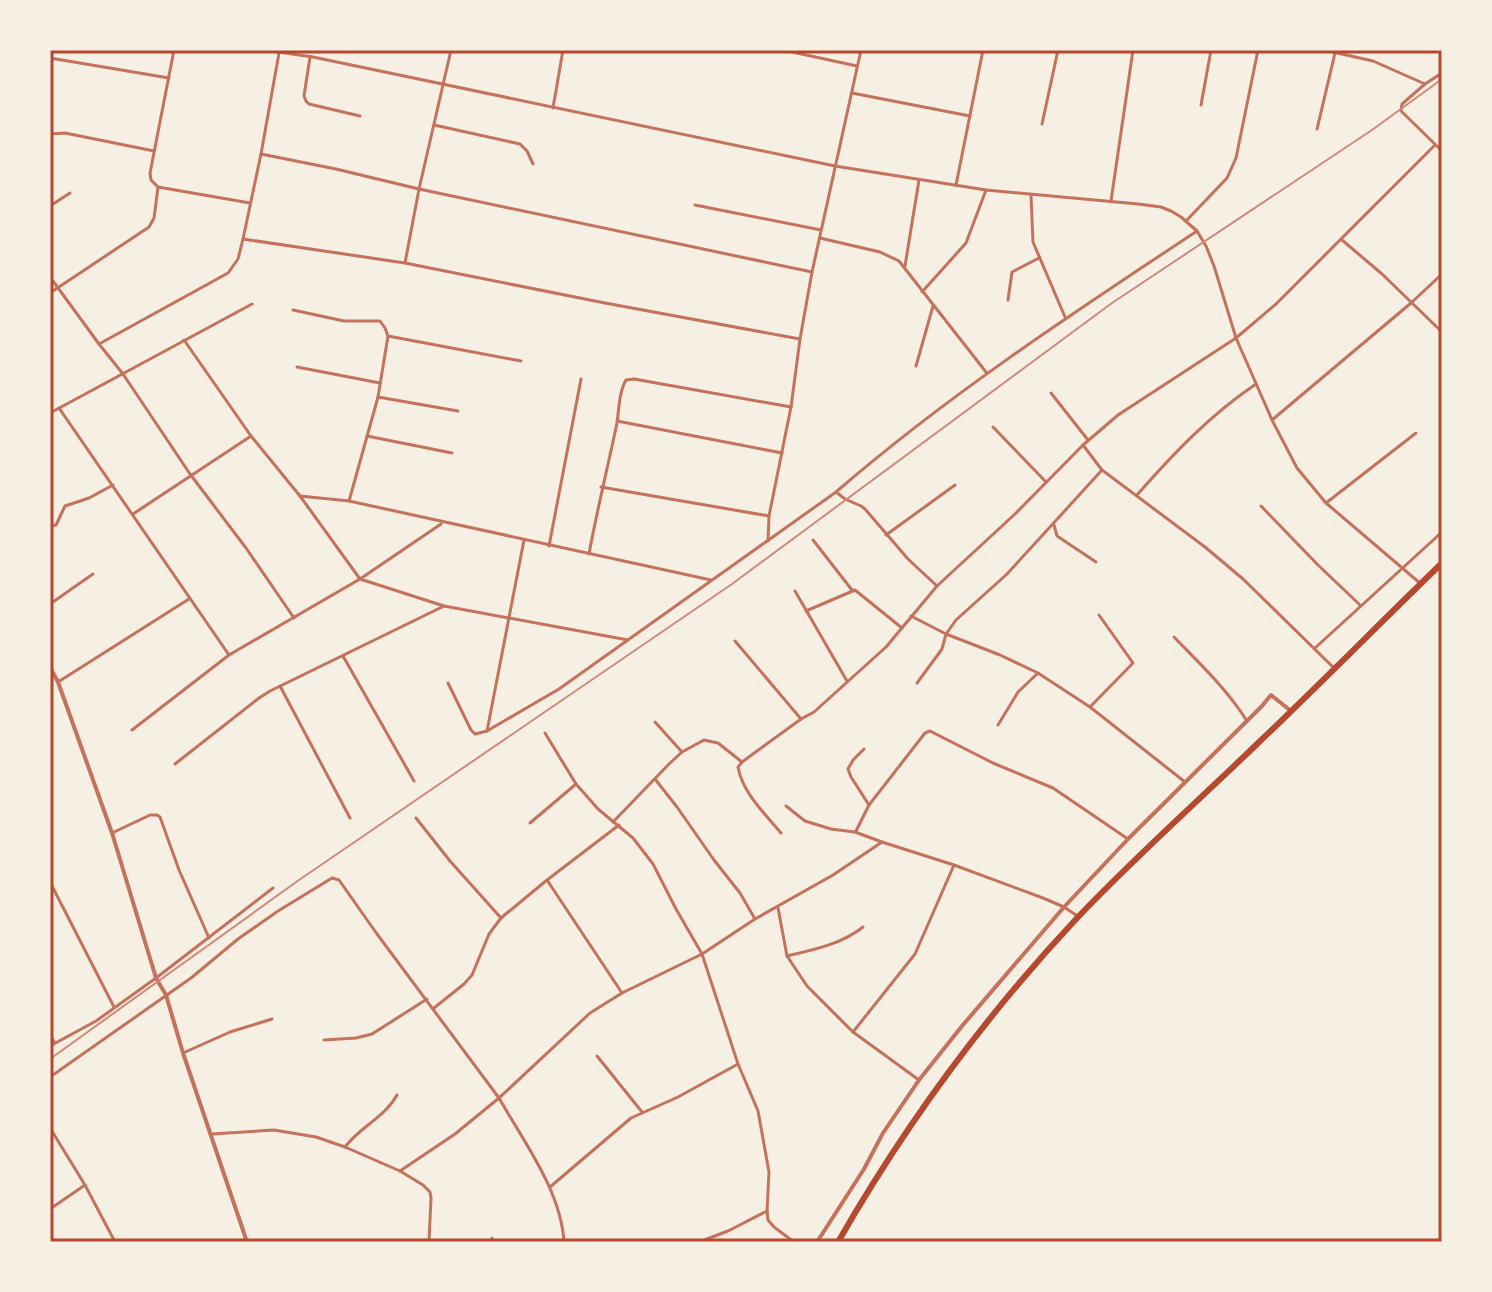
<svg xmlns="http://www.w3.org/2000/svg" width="1492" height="1292" font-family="'Golos Text',sans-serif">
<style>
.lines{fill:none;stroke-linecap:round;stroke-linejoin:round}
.minor{stroke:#c5725c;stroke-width:3}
.tertiary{stroke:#c5725c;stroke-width:4}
.trunk{stroke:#b5482f;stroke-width:6}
.rail{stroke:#cf8b77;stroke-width:2}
.neatline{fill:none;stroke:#b5482f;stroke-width:3}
</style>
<rect width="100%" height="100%" fill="#f6efe4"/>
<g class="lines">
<g class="minor">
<polyline points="174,50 150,173 151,180 158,187 250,203"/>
<polyline points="264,50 313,57 835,166 986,190 1138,204 1161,207 1171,211 1181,217 1197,231 1206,246 1214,266 1236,338 1272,420 1297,468 1326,503 1421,584"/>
<polyline points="451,50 419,189 812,272"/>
<polyline points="783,50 857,66"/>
<polyline points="1324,50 1373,61 1425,84 1442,73"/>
<polyline points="279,53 261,154 336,169 419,189 405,263"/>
<polyline points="310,57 304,96 306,101 309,104 360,116"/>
<polyline points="50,58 169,78"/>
<polyline points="1425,84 1402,104 1401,111 1442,151"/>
<polyline points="852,93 970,116"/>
<polyline points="1201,105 1211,50"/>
<polyline points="553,108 563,50"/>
<polyline points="1042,124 1058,50"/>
<polyline points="434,125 520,144 527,151 533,164"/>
<polyline points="1317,129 1335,53"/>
<polyline points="50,134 65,133 154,151"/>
<polyline points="261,154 243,239 405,263 605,303 800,339"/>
<polyline points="956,185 983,50"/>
<polyline points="1031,196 1033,242 1065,317"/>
<polyline points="1111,201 1133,50"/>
<polyline points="695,205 821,230"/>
<polyline points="50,206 70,193"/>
<polyline points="1186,221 1227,178 1236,158 1258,50"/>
<polyline points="820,238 880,252 899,261 986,372"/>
<polyline points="1342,240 1382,274 1442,332"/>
<polyline points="905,266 919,180"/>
<polyline points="50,277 99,344 123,374 190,474 246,548 294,618"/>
<polyline points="922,292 966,243 986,190"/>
<polyline points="50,293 149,227 154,218 158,187"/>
<polyline points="1008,300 1012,272 1039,258"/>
<polyline points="293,310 344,321 380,321 385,328 388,336 378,397 349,501"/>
<polyline points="388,336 521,361"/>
<polyline points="184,340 251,436 300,496 360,579"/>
<polyline points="99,344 228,273 238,259 243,239"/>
<polyline points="916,366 933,306"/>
<polyline points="297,367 380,383"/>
<polyline points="1051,393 1088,440"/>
<polyline points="378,397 458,411"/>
<polyline points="59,408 229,655"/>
<polyline points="50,413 252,304"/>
<polyline points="1272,420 1411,303 1442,274"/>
<polyline points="617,421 782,453"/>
<polyline points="993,427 1046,482"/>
<polyline points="367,436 452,453"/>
<polyline points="601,487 769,516"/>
<polyline points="836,492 845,499 861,506 865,509 908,559 937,586"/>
<path d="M 1137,495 C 1173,454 1211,414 1256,384"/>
<polyline points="300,496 349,501 711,580"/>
<polyline points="1326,503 1416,433"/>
<polyline points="1261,506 1318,565 1360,605"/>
<polyline points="133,514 251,436"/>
<polyline points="1054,525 1057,536 1096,562"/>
<polyline points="50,526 56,525 65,506 89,498 113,485"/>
<polyline points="886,535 955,485"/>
<polyline points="813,540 852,590"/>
<polyline points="768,541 769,516 791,407 800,339 812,272 861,50"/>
<polyline points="549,546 581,379"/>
<path d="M 589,554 C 597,510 608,466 617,423 C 619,409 619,392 626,380 L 634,379 L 791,407"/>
<polyline points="360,579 444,606 628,640"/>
<polyline points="795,591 847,681"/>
<polyline points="50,604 93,574"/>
<polyline points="806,611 855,590 902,628"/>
<polyline points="911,616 946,634 1000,655 1038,673 1090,707 1185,782"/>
<path d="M 1174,637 C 1200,664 1227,689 1247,721"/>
<polyline points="735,641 801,719"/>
<polyline points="1315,648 1442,532"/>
<polyline points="343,656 414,781"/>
<polyline points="1333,667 1243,579 1205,547 1102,470 1083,445 1118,415 1236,338 1276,304 1435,145"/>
<polyline points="58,682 189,599"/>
<path d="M 448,683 L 471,730 L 475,734 L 487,731 L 559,689 L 836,492 C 948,395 1073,313 1197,231"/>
<polyline points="917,683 942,649 946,634 956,620 1007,574 1102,470"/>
<polyline points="280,686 350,818"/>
<polyline points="1090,707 1133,663 1099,615"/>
<polyline points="655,722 682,752"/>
<polyline points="998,725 1018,692 1038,673"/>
<polyline points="132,730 229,655 360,579 441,524"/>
<polyline points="487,731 524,540"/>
<polyline points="545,733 576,784 598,809 633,838 653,864 676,909 702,954 755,919 833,875 882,842 855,832 831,829 805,821 786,806"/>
<polyline points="864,749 853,760 848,769 851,777 869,805"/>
<path d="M 742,762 L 738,767 C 742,792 765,814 781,833"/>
<polyline points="175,764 259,698 270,691 444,606"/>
<polyline points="655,779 677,807 714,860 740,893 755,919"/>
<polyline points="416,818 450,861 501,918"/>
<polyline points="613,822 670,763 682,752 704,740 718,743 742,762 801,719 814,712 886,647 937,586 1015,514 1083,445"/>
<polyline points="530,823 576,784"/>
<polyline points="619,825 547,880 622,993"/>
<polyline points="856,831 869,805 925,733 930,731 993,763 1053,788 1128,839"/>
<polyline points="112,833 150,815 157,815 160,817 179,870 209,938"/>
<polyline points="882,842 954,865 1043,898 1064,907 1076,915"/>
<polyline points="50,882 114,1007"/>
<polyline points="778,908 787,956 807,986 853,1032 919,1080"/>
<path d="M 787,956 C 813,950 842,944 863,927"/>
<polyline points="434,1008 464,984 472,975 489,934 501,918 547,880"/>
<polyline points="853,1032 915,954 954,865"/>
<polyline points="50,1035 55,1043"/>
<polyline points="324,1040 356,1038 372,1034 427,999"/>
<polyline points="50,1046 96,1021 156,978 273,888"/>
<polyline points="183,1053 230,1032 272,1019"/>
<polyline points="597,1056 642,1112"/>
<polyline points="50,1077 191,978 238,939 278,911 332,878 339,880 377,934 499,1098 590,1013 622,993 702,954 738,1064 758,1111 769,1172 767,1211 768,1220 774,1227 794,1242"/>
<polyline points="50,1128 85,1185"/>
<polyline points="212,1134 274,1130 316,1137 345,1147 400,1171 423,1185 430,1192 431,1198 429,1242"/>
<path d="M 345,1147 C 360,1127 385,1117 397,1095"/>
<path d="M 400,1171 L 455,1134 L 499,1098 C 524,1142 561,1191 564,1242"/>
<polyline points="550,1187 631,1118 678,1097 738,1064"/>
<polyline points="50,1209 85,1185 115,1242"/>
<polyline points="492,1238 494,1242"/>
<polyline points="699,1242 728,1231 767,1211"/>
</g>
<g class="tertiary">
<polyline points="50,667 58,682 112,833 156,978 166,995 183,1053 247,1242"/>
<polyline points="817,1242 864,1169 883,1133 919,1080 962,1026 1064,907 1128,839 1262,706 1271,695 1291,711"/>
</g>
<path class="trunk" d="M 838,1242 C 905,1125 986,1015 1078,917 C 1135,857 1197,802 1256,745 C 1319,685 1380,623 1442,563"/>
<polyline class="rail" points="50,1059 299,880 732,584 1112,303 1372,130 1442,79"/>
</g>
<rect width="1492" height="1292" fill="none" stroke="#f6efe4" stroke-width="104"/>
<rect x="52" y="52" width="1388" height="1188" class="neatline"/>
</svg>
